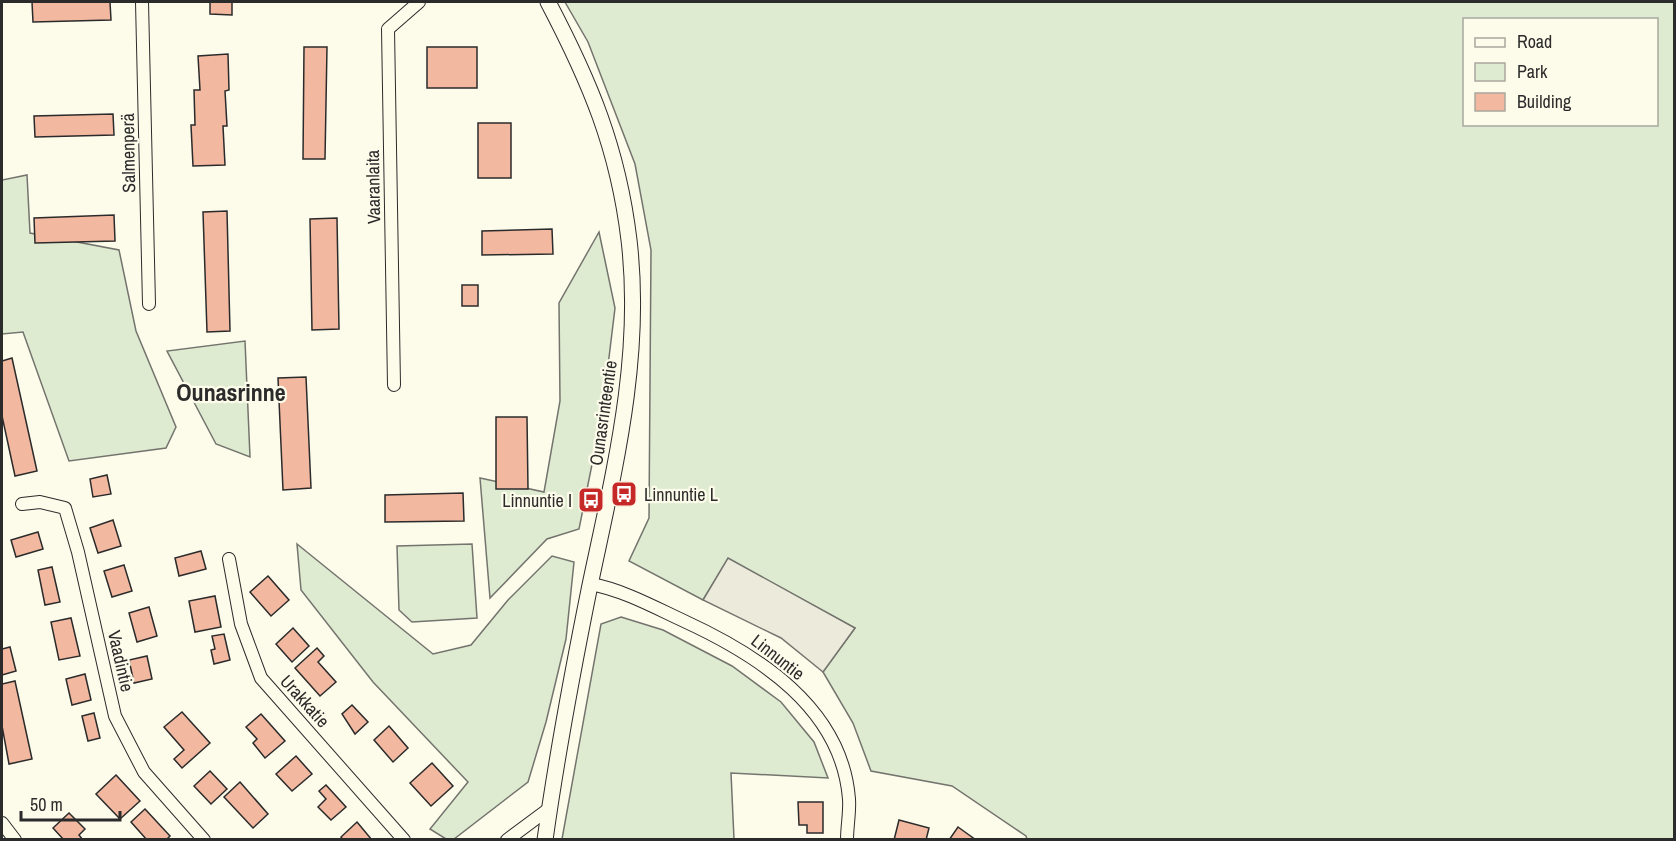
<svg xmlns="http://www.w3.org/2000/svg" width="1676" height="841" font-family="'Archivo Narrow',sans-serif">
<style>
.green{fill:#deebd1;stroke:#74746e;stroke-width:1.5;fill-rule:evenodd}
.parking{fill:#eceadb;stroke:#74746e;stroke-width:1.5}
.building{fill:#f2b8a0;stroke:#2b2b2b;stroke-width:1.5}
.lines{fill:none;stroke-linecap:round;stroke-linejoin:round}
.minor-casing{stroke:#2b2b2b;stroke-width:14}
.tertiary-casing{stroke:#2b2b2b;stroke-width:17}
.minor{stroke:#fdfbea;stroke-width:12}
.tertiary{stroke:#fdfbea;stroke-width:15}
.labels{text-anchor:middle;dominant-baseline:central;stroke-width:4.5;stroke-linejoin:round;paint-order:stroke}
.street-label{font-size:18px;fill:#2b2b2b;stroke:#fdfbea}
.poi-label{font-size:18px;fill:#2b2b2b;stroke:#fdfbea;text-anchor:start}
.district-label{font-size:24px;font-weight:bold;fill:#2b2b2b;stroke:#fdfbea}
</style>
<rect width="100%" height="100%" fill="#fdfbea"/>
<g class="green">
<path d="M 565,2 L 1674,2 L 1674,839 L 1027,839 L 1026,836 L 952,786 L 871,771 L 853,723 L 823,672 L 855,628 L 728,559 L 703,600 L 629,561 L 649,518 L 651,250 L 635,164 L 588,42 ZM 1464,20 L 1656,20 L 1656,124 L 1464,124 Z"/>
<polygon points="27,175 30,233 119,250 136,331 176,427 166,448 69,461 23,332 2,334 2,180"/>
<polygon points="599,232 615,308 602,415 579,529 547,539 490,598 480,478 544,492 560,401 559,303"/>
<polygon points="245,341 250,457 216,444 167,351"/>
<polygon points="297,544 433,654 471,645 508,600 552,556 574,562 566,639 546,722 528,782 454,839 446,839 430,829 468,782 373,682 301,590"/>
<polygon points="472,544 477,618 412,622 399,610 397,546"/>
<polygon points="621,617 663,630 732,666 781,702 814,742 828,778 731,773 734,839 562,839 601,624"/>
</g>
<polygon class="parking" points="728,558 855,628 823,672 781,638 703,600"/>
<g class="building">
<polygon points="32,2 110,2 111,20 33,22"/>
<polygon points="210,2 232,2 232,15 210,14"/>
<polygon points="304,47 327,47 325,159 303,159"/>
<rect x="427" y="47" width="50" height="41"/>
<polygon points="228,54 229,90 225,91 227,126 223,126 225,165 193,166 191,125 195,125 194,90 200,90 198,56"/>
<polygon points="113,114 114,135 35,137 34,116"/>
<rect x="478" y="123" width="33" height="55"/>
<polygon points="227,211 230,331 207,332 203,212"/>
<polygon points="114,215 115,241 35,243 34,218"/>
<polygon points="337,218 339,329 312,330 310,219"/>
<polygon points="552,229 553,254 482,255 482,231"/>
<rect x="462" y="285" width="16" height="21"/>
<polygon points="12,358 37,471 15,476 2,416 2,361"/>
<polygon points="306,377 311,488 283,490 278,378"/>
<polygon points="496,417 527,417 528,489 496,489"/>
<polygon points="107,475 111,494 93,497 90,479"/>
<polygon points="463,493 464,521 385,522 385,495"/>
<polygon points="113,520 121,546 98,553 90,528"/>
<polygon points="38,532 43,549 16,557 11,540"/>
<polygon points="201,551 206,569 179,576 175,558"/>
<polygon points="124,565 132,591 112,597 104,571"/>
<polygon points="52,567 60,602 45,605 38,570"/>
<polygon points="268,576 289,600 271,616 250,592"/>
<polygon points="215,596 221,627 195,632 189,601"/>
<polygon points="149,607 157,636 137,642 129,613"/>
<polygon points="71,618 80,656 59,660 51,622"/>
<polygon points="293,628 309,646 292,662 276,644"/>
<polygon points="224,634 230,660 214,664 211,650 215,649 212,636"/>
<polygon points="10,647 16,671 2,675 2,649"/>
<polygon points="317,648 324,656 318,662 336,682 320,696 295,668"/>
<polygon points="147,656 152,679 134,683 129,660"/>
<polygon points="85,674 91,700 72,705 66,679"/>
<polygon points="15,681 32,759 9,764 2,726 2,684"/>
<polygon points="352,705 368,722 355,734 342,714"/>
<polygon points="182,712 210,743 182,768 174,759 184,750 164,727"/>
<polygon points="94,713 100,738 88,741 82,716"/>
<polygon points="261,714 285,741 265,758 253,743 257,739 246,727"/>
<polygon points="389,726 408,748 393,762 374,740"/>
<polygon points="296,756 312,774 292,791 276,774"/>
<polygon points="432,763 453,786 431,806 410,783"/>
<polygon points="210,771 227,789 211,804 194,786"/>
<polygon points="116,775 140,801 120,819 96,794"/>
<polygon points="240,782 268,814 253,828 224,797"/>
<polygon points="326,785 346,807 331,820 318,807 326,799 319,791"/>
<polygon points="798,802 823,802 823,833 807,833 807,825 799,825"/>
<polygon points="145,809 170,836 166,840 147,840 131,822"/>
<polygon points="69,813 85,829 79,835 83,840 64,840 53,828"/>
<polygon points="899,820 929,828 926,840 894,840"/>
<polygon points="357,822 372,840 343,840 341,837"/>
<polygon points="958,827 976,840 949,840"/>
</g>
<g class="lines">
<g class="minor-casing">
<g id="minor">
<polyline points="142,2 149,304"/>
<polyline points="394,385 388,29 419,2"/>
<polyline points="22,504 40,502 65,508 78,552 115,716 144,772 204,840"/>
<polyline points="229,559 241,624 261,678 404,840"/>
<path d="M 591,584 C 623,590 654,607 684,621 C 758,655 842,708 849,799 C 850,812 847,826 847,840"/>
<polyline points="2,823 15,840"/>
<polyline points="507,840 550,808"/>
</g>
</g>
<g class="tertiary-casing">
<path id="tertiary" d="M 545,840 C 557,754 573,669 590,585 C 614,471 643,358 629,240 C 618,148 590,82 548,2"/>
</g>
<use href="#minor" class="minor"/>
<use href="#tertiary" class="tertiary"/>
</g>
<defs>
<g id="bus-square" transform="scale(1.35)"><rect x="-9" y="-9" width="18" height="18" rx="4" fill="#c62828" stroke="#fdfbea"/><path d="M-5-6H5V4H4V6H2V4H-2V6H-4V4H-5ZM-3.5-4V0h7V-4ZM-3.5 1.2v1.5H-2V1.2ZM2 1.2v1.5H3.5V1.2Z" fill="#fff"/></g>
</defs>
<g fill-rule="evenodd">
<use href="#bus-square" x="624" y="494"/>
<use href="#bus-square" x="591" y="500"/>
</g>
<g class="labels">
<g class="street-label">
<text transform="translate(128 153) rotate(-91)">Salmenperä</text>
<text transform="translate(373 187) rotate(-91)">Vaaranlaita</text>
<text transform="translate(603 413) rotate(-82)">Ounasrinteentie</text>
<text transform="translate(778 657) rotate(38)">Linnuntie</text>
<text transform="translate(121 661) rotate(77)">Vaadintie</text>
<text transform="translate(305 701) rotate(48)">Urakkatie</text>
</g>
<g class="poi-label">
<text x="644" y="494">Linnuntie L</text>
<text x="572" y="500" text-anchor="end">Linnuntie I</text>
</g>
<g class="district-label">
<text x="231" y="392">Ounasrinne</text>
</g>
</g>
<rect width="1676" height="841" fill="none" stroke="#2b2b2b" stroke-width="6"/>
<rect x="1463" y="18" width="195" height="108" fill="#fdfbea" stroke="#a9a89e" stroke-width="1.5"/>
<rect x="1475" y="38" width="30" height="9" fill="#fdfbea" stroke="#a9a89e" stroke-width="1.5"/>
<text x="1517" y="48" font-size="18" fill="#2b2b2b">Road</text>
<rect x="1475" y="63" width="30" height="18" fill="#deebd1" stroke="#a9a89e" stroke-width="1.5"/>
<text x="1517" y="78" font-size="18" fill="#2b2b2b">Park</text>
<rect x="1475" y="93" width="30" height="18" fill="#f2b8a0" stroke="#a9a89e" stroke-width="1.5"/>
<text x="1517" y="108" font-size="18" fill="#2b2b2b">Building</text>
<path d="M21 811v9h99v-9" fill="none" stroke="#2b2b2b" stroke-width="3"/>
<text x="30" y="811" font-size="18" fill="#2b2b2b" stroke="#fdfbea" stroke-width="4.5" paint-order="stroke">50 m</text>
</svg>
